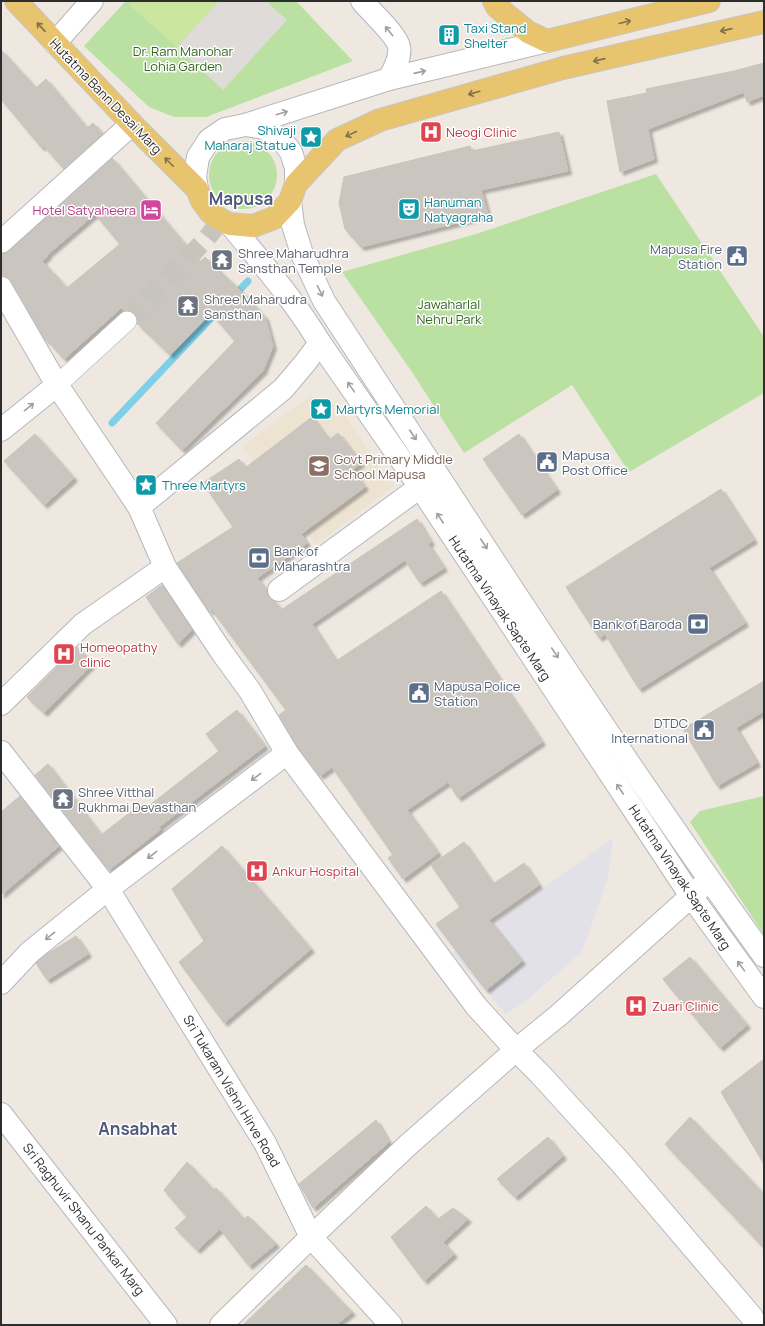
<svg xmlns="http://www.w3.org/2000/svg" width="765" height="1326" font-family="Manrope,sans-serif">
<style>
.industrial{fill:#e2e1e7}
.education{fill:#ede3d3}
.green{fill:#bae0a2}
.pitch{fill:#cbe69f}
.plaza{fill:#dedbd8}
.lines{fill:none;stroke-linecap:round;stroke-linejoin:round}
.stream{stroke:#7dd0e7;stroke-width:7}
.building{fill:#cac6bf;stroke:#c9c3bb;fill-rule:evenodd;filter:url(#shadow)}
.pedestrian-tunnel{stroke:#c7c3bd;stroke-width:19;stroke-dasharray:19 10;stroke-linecap:butt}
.pedestrian-casing{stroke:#b5b7bf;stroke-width:20}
.minor-casing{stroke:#b5b7bf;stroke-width:24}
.tertiary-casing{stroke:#b5b7bf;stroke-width:24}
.secondary-casing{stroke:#b5b7bf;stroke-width:24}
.primary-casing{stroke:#c8c8c8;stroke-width:24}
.pedestrian{stroke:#fff;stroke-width:19}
.minor{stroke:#fff;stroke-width:22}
.tertiary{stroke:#fff;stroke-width:22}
.secondary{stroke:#fff;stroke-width:22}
.primary{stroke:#e7c46d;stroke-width:22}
.oneway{stroke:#81714a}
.oneway2{stroke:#a0a0a0}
.labels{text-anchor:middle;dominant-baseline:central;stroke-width:3;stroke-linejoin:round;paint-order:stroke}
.culture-label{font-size:13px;fill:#0d838f;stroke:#fff;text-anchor:start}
.park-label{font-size:13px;fill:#336721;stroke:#fff}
.street-label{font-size:13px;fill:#2d2d2d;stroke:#fff}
.health-label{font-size:13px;fill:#be3a42;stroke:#fff;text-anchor:start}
.hotel-label{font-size:13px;fill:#b23c85;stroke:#fff;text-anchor:end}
.service-label{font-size:13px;fill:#4e5e75;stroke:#fff;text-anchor:end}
.worship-label{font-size:13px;fill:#5b616d;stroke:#fff;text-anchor:start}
.education-label{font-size:13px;fill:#785e54;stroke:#fff;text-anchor:start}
.district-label{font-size:17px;font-weight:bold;fill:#505a7c;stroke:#fff}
</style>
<defs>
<filter id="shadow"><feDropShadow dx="3.5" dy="3.5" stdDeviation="1" flood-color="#0004"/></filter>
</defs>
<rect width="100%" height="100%" fill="#eee8e1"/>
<polygon class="industrial" points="613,838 608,878 582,952 528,999 506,1014 452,953"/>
<polygon class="education" points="310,396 339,407 394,486 316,545 242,446"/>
<g class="green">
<polygon points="126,1 296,1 353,61 206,117 174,117 149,107 84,46"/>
<circle cx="243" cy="175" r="34"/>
<polygon points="656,174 764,337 764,393 629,472 572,385 464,453 412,372 342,272 476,234"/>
<polygon points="764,796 764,935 690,822 700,811"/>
</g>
<polygon class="pitch" points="132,1 219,1 177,47 129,5"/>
<polygon class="plaza" points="219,1 266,1 287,20 223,90 177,47"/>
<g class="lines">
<g class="stream">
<polyline points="234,296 248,281"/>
<polyline points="112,423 219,310"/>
</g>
</g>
<g class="building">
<polygon points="1,50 36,88 46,79 87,128 93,123 103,134 64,169 44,146 41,147 1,99"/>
<polygon points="764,63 764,95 747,102 744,92 648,129 654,159 620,172 607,101 647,93 646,89 734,71"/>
<polygon points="559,132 568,171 481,190 488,215 361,247 345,229 339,203 344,177 470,146 472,151"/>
<path d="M 112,158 L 200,262 L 205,257 L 240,290 L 265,317 L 273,346 L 263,371 L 182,450 L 156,423 L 235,341 L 211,313 L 170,355 L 138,324 L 138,318 L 135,313 L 130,310 L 124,311 L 121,308 L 64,359 L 47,340 L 46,341 L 12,282 L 8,277 L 3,276 L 1,273 L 1,254 L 9,251 ZM 95,214 L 120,244 L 67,288 L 42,261 L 48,256 L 47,255 Z"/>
<polygon points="312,417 329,440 338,433 361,463 352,470 365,487 301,534 307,543 257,578 267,590 269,597 275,602 281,610 417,519 431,542 428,544 444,568 420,583 405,560 312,624 336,661 441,591 542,742 458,798 448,782 407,810 438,853 403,879 388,858 393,855 332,767 320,776 297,746 279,715 286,710 212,610 210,612 177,563 233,527 203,483 239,459 245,468"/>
<polygon points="35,434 74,478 44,505 4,461"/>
<polygon points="519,434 557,490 522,515 483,459"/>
<polygon points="721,489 754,540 709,568 745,623 639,689 605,634 599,638 566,587"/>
<polygon points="162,585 192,630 178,644 146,597"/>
<polygon points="77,647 93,663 44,713 27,697"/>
<polygon points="764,681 764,711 736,728 757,763 717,786 683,729"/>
<polygon points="237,710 265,746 159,827 161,829 109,870 35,775 48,764 101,835 141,804 145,809 219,751 206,734"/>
<polygon points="20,796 59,846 1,895 1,812"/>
<polygon points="464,842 493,884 524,863 539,885 489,920 522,961 486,990 436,924 460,907 431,865"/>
<polygon points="222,846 311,949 224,1023 179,962 204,941 172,889"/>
<polygon points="76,936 88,954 47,980 36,963 47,954"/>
<polygon points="690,957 747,1025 720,1048 663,979"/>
<polygon points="764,1059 764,1164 721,1092"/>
<polygon points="690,1117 764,1194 764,1248 665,1144"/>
<polygon points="376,1120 389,1142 313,1208 299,1184"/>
<polygon points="548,1137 563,1156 515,1197 497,1179"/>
<polygon points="187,1162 214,1190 216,1188 244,1219 248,1216 276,1244 249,1266 220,1229 197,1250 175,1228 187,1217 164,1190"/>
<polygon points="426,1206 438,1219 453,1208 468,1219 443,1242 454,1254 424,1281 391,1237"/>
<polygon points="306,1265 352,1312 336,1325 243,1325"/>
</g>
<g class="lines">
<polyline class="pedestrian-tunnel" points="127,321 207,238 221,220"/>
<g class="pedestrian-casing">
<polyline id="pedestrian" points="57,385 127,321"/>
</g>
<g class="minor-casing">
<g id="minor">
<polyline points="55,43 92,1"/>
<polyline points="1,242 132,124"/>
<polyline points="279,590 420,487"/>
<polyline points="1,704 83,624 165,567"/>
<polyline points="1,752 108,889 265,1143 311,1237 391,1325"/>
<polyline points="1,1114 166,1325"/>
</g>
</g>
<g class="tertiary-casing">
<g id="tertiary">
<polyline points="1,288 57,385 139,507 165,567 223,654 250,691 287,753 476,1006 516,1050 540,1074 621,1163 752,1317 756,1325"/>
<polyline points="1,430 57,385"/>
<polyline points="139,507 283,389 305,363 320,343"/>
<polyline points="1,983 30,952 108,889 287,753"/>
<polyline points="221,1325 311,1237 408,1145 516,1050 559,1015 709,880"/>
</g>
</g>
<g class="secondary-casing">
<g id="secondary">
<path d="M 362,1 C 370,11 397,35 399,47 C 401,58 394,70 389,79"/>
<polyline points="245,125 264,128 281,139 291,152 296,168 296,184"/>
<polyline points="197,189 195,177 198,157 209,140 225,129 245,125 389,79 547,41"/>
<path d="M 290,201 L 293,225 L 302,254 L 324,301 C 468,521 610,743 764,956"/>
<path d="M 230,224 C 261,262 294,300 320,343 L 420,487 L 691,896 L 764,997"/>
</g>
</g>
<g class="primary-casing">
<g id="primary">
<polyline points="16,1 132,124 197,189 202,201 210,212 221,220 230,224 253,226 274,218 290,201 296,184 337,140 380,120 563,68 764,22"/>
<polyline points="494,1 497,7 528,32 547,41 709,1"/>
</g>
</g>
<use href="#pedestrian" class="pedestrian"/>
<use href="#minor" class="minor"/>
<use href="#tertiary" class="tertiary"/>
<use href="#secondary" class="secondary"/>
<use href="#primary" class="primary"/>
</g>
<defs><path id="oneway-shaft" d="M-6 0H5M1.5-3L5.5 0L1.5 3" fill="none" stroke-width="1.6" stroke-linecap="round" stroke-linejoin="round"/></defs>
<g class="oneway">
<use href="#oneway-shaft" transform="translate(625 22) rotate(-14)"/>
<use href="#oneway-shaft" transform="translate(41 27) rotate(-133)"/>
<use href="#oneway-shaft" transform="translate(726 30) rotate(167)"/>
<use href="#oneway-shaft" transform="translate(599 60) rotate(167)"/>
<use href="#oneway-shaft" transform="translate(474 93) rotate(164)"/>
<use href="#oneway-shaft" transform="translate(351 134) rotate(155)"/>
<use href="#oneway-shaft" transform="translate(169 162) rotate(-135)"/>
</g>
<g class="oneway2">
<use href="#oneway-shaft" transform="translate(389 31) rotate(-129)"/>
<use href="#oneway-shaft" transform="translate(420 72) rotate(-13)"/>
<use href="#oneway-shaft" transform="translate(282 113) rotate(-17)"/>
<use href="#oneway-shaft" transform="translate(320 291) rotate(64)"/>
<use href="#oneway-shaft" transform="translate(351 387) rotate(-125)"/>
<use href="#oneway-shaft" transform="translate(29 407) rotate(-39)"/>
<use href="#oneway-shaft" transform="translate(413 435) rotate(57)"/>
<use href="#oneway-shaft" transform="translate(440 518) rotate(-123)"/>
<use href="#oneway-shaft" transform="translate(484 544) rotate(57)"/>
<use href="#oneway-shaft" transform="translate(555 653) rotate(56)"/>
<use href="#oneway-shaft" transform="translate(256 777) rotate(143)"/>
<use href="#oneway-shaft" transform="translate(620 789) rotate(-124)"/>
<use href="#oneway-shaft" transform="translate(152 855) rotate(143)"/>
<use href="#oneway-shaft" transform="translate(50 936) rotate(141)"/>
<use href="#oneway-shaft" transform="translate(741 966) rotate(-126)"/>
</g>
<defs>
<g id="building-square" transform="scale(1.15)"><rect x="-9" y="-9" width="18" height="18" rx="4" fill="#0f9aa8" stroke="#fff"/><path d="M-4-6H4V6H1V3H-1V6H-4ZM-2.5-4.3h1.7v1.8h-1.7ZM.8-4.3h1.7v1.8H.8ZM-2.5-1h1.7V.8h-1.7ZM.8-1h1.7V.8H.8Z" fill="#fff"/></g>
<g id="hospital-square" transform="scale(1.15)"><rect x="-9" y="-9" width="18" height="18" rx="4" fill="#e0444e" stroke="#fff"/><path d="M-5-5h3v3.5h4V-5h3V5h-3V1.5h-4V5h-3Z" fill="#fff"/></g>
<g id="sight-square" transform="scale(1.15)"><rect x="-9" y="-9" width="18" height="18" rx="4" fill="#0f9aa8" stroke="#fff"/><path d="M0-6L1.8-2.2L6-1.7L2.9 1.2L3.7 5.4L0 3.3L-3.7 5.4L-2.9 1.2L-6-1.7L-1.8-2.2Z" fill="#fff"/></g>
<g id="theatre-square" transform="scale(1.15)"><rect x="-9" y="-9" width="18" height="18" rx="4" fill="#0f9aa8" stroke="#fff"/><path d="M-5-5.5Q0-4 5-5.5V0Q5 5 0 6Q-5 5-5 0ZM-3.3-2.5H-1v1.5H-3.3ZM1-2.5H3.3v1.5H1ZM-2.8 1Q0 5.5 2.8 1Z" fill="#fff"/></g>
<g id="hotel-square" transform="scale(1.15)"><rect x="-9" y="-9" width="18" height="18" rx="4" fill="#d1479c" stroke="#fff"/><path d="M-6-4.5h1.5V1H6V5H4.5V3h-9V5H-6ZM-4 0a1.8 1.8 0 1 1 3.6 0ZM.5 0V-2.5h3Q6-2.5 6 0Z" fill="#fff"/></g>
<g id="civic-square" transform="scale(1.15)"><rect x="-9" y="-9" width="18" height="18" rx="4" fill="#5c6f8a" stroke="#fff"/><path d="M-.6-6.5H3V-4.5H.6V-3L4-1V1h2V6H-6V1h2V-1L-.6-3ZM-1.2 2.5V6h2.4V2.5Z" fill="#fff"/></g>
<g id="temple-square" transform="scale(1.15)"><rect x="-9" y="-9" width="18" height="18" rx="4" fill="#6b7280" stroke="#fff"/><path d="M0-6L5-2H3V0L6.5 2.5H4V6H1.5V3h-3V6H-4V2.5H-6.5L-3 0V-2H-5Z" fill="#fff"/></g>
<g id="school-square" transform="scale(1.15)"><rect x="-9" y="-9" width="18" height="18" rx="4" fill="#8d6e63" stroke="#fff"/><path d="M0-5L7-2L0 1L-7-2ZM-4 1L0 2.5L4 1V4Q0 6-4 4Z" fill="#fff"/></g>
<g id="bank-square" transform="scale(1.15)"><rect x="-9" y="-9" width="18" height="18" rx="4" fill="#5c6f8a" stroke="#fff"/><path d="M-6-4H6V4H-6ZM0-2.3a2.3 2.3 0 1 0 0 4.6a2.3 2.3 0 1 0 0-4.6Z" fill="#fff"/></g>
</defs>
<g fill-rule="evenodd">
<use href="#building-square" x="449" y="35"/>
<use href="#hospital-square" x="431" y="132"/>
<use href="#sight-square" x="311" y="137"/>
<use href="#theatre-square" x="409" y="209"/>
<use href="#hotel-square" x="151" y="210"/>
<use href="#civic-square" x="737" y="256"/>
<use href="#temple-square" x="222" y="260"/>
<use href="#temple-square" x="188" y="306"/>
<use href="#sight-square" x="321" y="409"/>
<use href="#civic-square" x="547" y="462"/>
<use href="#school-square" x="319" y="466"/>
<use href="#sight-square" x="146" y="485"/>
<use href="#bank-square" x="259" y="558"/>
<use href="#bank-square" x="698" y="624"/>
<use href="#hospital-square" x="64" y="654"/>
<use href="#civic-square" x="419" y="693"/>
<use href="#civic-square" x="704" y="730"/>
<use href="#temple-square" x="63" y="799"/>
<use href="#hospital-square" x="257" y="871"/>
<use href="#hospital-square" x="636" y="1006"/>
</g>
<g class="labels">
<g class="culture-label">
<text x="464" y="28">Taxi Stand<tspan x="464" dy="15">Shelter</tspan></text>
<text x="296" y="130" text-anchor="end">Shivaji<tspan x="296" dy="15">Maharaj Statue</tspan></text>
<text x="424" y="202">Hanuman<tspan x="424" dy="15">Natyagraha</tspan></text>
<text x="336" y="409">Martyrs Memorial</text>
<text x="162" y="485">Three Martyrs</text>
</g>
<g class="park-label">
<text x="183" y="51">Dr. Ram Manohar<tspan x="183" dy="15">Lohia Garden</tspan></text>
<text x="449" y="304">Jawaharlal<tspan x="449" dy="15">Nehru Park</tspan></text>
</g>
<g class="street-label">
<text transform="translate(106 96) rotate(46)">Hutatma Bann Desai Marg</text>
<text transform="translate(500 608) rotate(56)">Hutatma Vinayak Sapte Marg</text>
<text transform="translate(680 877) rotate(56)">Hutatma Vinayak Sapte Marg</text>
<text transform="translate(232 1091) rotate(59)">Sri Tukaram Vishni Hirve Road</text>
<text transform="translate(84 1219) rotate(52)">Sri Raghuvir Shanu Pankar Marg</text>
</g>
<g class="health-label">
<text x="446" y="132">Neogi Clinic</text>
<text x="80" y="647">Homeopathy<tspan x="80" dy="15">clinic</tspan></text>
<text x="272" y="871">Ankur Hospital</text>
<text x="652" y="1006">Zuari Clinic</text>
</g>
<g class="hotel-label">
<text x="136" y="210">Hotel Satyaheera</text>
</g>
<g class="service-label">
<text x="722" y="249">Mapusa Fire<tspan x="722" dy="15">Station</tspan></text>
<text x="562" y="455" text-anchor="start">Mapusa<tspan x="562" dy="15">Post Office</tspan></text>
<text x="274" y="551" text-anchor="start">Bank of<tspan x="274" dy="15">Maharashtra</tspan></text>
<text x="682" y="624">Bank of Baroda</text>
<text x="434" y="686" text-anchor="start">Mapusa Police<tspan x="434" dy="15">Station</tspan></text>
<text x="688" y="723">DTDC<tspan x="688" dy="15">International</tspan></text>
</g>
<g class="worship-label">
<text x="238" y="253">Shree Maharudhra<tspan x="238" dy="15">Sansthan Temple</tspan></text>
<text x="204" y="299">Shree Maharudra<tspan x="204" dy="15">Sansthan</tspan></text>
<text x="78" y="792">Shree Vitthal<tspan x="78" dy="15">Rukhmai Devasthan</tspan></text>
</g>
<g class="education-label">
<text x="334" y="459">Govt Primary Middle<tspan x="334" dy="15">School Mapusa</tspan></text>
</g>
<g class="district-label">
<text x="241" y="198">Mapusa</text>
<text x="138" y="1128">Ansabhat</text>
</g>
</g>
<rect width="765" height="1326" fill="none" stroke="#2d2d2d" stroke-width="4"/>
</svg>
